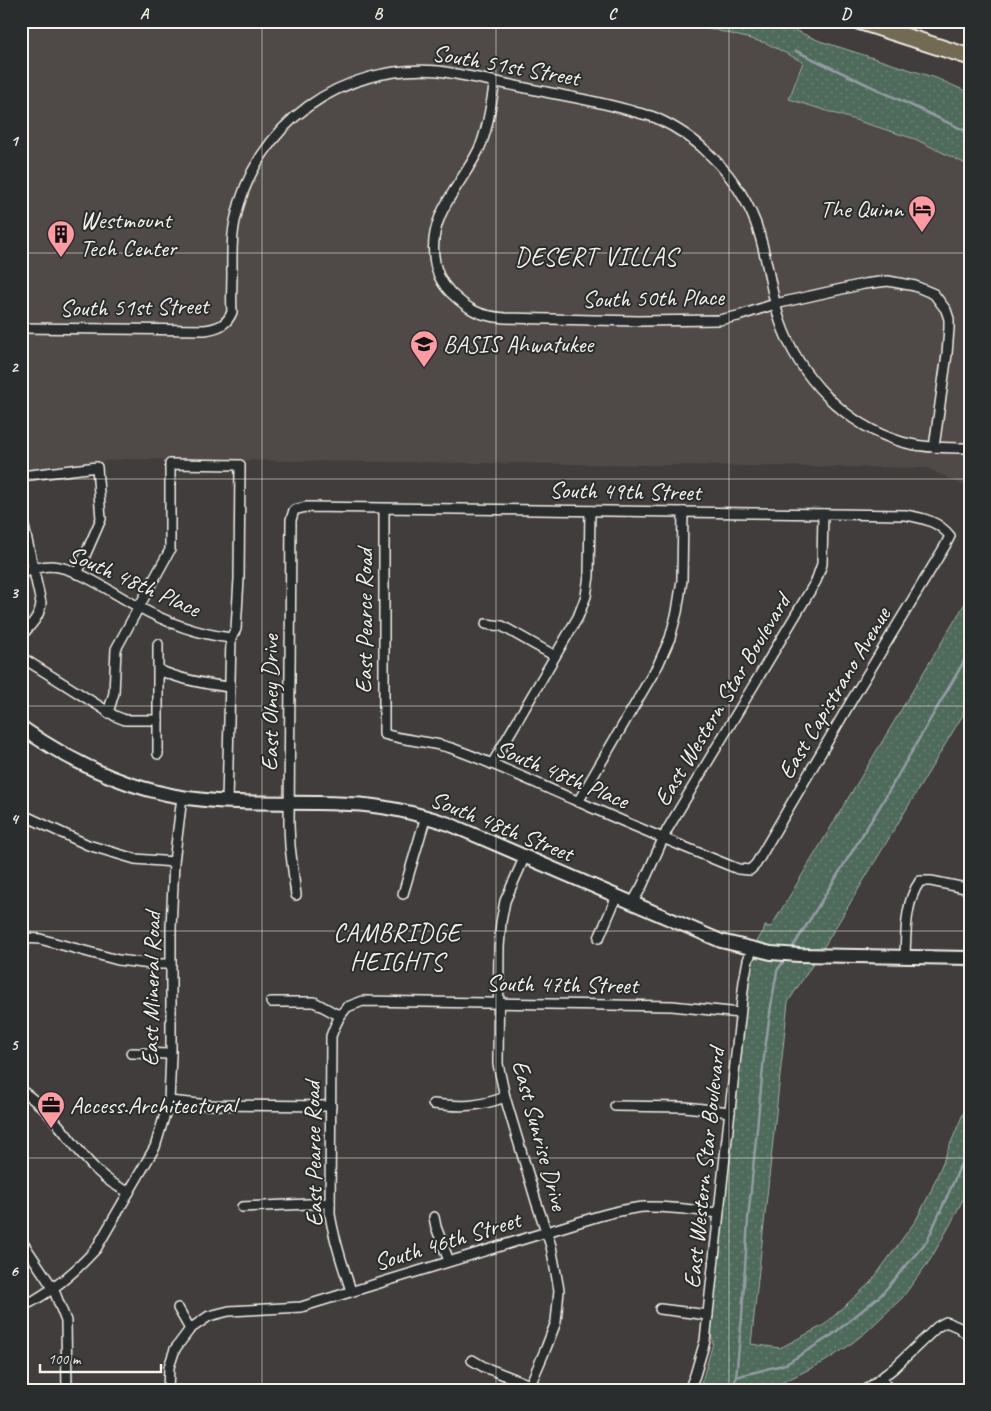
<svg xmlns="http://www.w3.org/2000/svg" width="991" height="1411" font-family="Caveat,sans-serif">
<style>
.built{fill:#504846}
.grass{fill:url(#grass-dots);stroke:#a1aea1}
.lines{fill:none;stroke-linecap:round;stroke-linejoin:round}
.stream{stroke:#939ca3;stroke-width:2.5}
.street-casing{stroke:#f4f1e8;stroke-width:12}
.secondary-casing{stroke:#f4f1e8;stroke-width:16}
.highway-casing{stroke:#f4f1e8;stroke-width:19}
.street{stroke:#2a2d2e;stroke-width:9}
.secondary{stroke:#2a2d2e;stroke-width:12}
.highway{stroke:#736b52;stroke-width:15}
.grid{fill:none;stroke:#f4f1e8;stroke-width:1;stroke-opacity:0.55}
.labels{text-anchor:middle;dominant-baseline:central;stroke-width:4;stroke-linejoin:round;paint-order:stroke}
.street-label{font-size:24px;fill:#f4f1e8;stroke:#2a2d2e}
.poi-label{font-size:24px;fill:#f4f1e8;stroke:#2a2d2e;text-anchor:start}
.neighbourhood-label{font-size:25px;letter-spacing:1px;fill:#f4f1e8;stroke:#2a2d2e}
.neatline{fill:none;stroke:#f4f1e8;stroke-width:2}
.grid-label{font-size:16px;text-anchor:middle;font-weight:bold;fill:#f4f1e8}
</style>
<defs>
<pattern id="grass-dots" width="8" height="8" patternUnits="userSpaceOnUse" patternTransform="scale(1.25)"><rect width="8" height="8" fill="#4e6a5a"/><path d="M2 2h.1M6 6h.1" fill="none" stroke="#688072" stroke-width="1.8" stroke-linecap="round"/></pattern>
</defs>
<rect width="100%" height="100%" fill="#403d3c"/>
<filter id="ink" filterUnits="userSpaceOnUse"><feTurbulence type="fractalNoise" baseFrequency=".02" numOctaves="2"/><feDisplacementMap in="SourceGraphic" scale="10" xChannelSelector="R" yChannelSelector="G"/><feConvolveMatrix kernelMatrix="1 2 1 2 8 2 1 2 1" color-interpolation-filters="sRGB"/></filter>
<g filter="url(#ink)">
<polygon class="built" points="21,21 773,21 820,41 936,78 970,93 970,489 927,468 124,459 21,470"/>
<g class="grass">
<polygon points="681,21 773,21 820,41 936,78 970,93 970,166 915,139 789,99 803,62 766,43"/>
<polygon points="970,595 970,703 825,945 788,1002 751,1344 780,1348 824,1325 871,1282 916,1220 930,1193 970,1097 970,1185 950,1225 930,1260 902,1298 866,1332 847,1347 824,1362 767,1390 698,1390 703,1378 713,1343 708,1315 718,1213 753,948 764,930 765,926 771,927"/>
</g>
<g class="lines">
<g class="stream">
<polyline points="796,51 970,133"/>
<polyline points="791,950 879,808 970,651"/>
<polyline points="736,1377 786,1364 832,1335 881,1295 927,1241 954,1181 970,1141"/>
<polyline points="733,1390 736,1377 742,1316 748,1220 764,1057 771,1006 777,971 785,959"/>
</g>
<g class="street-casing">
<g id="street">
<path d="M 495,82 C 491,102 488,131 479,149 C 462,184 429,214 434,256 C 435,270 441,283 451,293 C 470,311 480,316 505,318 L 638,321 L 719,320 L 738,316 L 775,304 L 864,284 L 888,281 L 915,286 L 934,294 L 946,310 L 949,319 L 949,328 L 947,354 L 934,447"/>
<path d="M 21,328 L 205,330 C 218,328 227,325 232,312 C 231,299 232,286 232,274 C 232,256 231,238 235,221 C 255,124 341,63 439,71 C 475,77 510,85 546,92 C 576,98 606,103 635,112 C 642,114 650,115 656,118 C 676,127 697,141 712,157 C 733,177 751,206 759,233 C 768,262 771,293 780,321 C 799,377 845,425 902,442 C 924,448 947,448 970,448"/>
<polyline points="21,476 97,467 101,519 77,574"/>
<path d="M 21,513 L 41,603 C 40,617 30,626 21,636"/>
<path d="M 21,574 C 30,570 41,566 51,566 C 77,567 114,594 137,606 C 167,623 197,634 231,638"/>
<polyline points="486,624 502,626 555,656"/>
<polyline points="21,657 115,716 125,720 158,720"/>
<path d="M 159,670 C 181,680 205,684 229,687"/>
<polyline points="108,713 114,693 116,649 170,550 170,464 240,465 239,579 236,629 231,638"/>
<polyline points="158,754 158,644"/>
<polyline points="492,764 578,617 586,596 589,576 590,511"/>
<polyline points="227,802 231,638"/>
<polyline points="578,802 658,665 670,638 677,612 682,580 683,512"/>
<polyline points="21,814 88,845 135,859 174,862"/>
<polyline points="525,856 505,901 501,922 499,947 498,1064 505,1097 536,1201 551,1246 559,1290 556,1322 546,1348 528,1390"/>
<polyline points="403,894 426,816"/>
<path d="M 296,895 L 290,846 L 289,825 L 291,520 L 294,510 L 306,507 L 905,515 C 923,518 938,521 950,536 L 945,546 L 853,698 L 756,864 L 750,870 L 738,869 C 684,847 630,825 577,801 C 535,783 494,763 451,748 C 429,741 406,741 384,734 L 384,509"/>
<polyline points="633,902 642,886 667,830 816,581 822,564 823,514"/>
<polyline points="599,938 617,896"/>
<path d="M 905,957 C 906,932 905,902 920,881 L 931,881 L 970,889"/>
<polyline points="21,962 22,950 26,938 40,939 118,960 151,964 171,964"/>
<polyline points="271,1002 314,1002 340,1016 347,1007 363,1001 672,1006 740,1013"/>
<path d="M 340,1016 L 335,1026 L 331,1036 L 330,1214 C 334,1241 343,1266 351,1291"/>
<polyline points="131,1053 171,1054"/>
<path d="M 21,1090 C 30,1097 40,1104 47,1112 C 74,1140 92,1177 129,1192"/>
<polyline points="169,1101 210,1105 331,1106"/>
<path d="M 433,1104 C 461,1107 479,1107 505,1097"/>
<polyline points="615,1106 685,1107 730,1112"/>
<polyline points="242,1207 330,1203"/>
<polyline points="434,1217 436,1227 449,1261"/>
<polyline points="21,1240 53,1288 66,1321 67,1390"/>
<path d="M 21,1307 C 50,1294 75,1272 96,1249 L 155,1147 L 169,1101 L 171,1054 L 171,928 L 174,862 L 182,797"/>
<polyline points="178,1308 190,1329"/>
<polyline points="660,1309 708,1315"/>
<polyline points="472,1360 484,1367 530,1385"/>
<polyline points="881,1379 890,1390"/>
<path d="M 168,1390 L 169,1367 L 175,1349 L 190,1329 L 209,1316 L 229,1311 L 301,1307 L 599,1216 C 614,1212 629,1208 645,1207 C 669,1206 694,1210 718,1213"/>
<polyline points="689,1390 695,1375 705,1341 744,981 748,960 753,948"/>
<polyline points="866,1390 894,1368 937,1327 946,1322 958,1327 970,1337"/>
</g>
</g>
<g class="secondary-casing">
<path id="secondary" d="M 21,727 C 76,766 137,794 205,800 C 253,805 301,801 349,804 C 383,805 416,813 449,824 L 721,941 L 771,953 L 799,955 L 970,958"/>
</g>
<g class="highway-casing">
<polyline id="highway" points="858,21 970,57"/>
</g>
<use href="#street" class="street"/>
<use href="#secondary" class="secondary"/>
<use href="#highway" class="highway"/>
</g>
</g>
<path class="grid" d="M 262,21 L 262,1390M 496,21 L 496,1390M 729,21 L 729,1390M 21,253 L 970,253M 21,479 L 970,479M 21,706 L 970,706M 21,931 L 970,931M 21,1158 L 970,1158"/>
<defs>
<g id="hotel-pin" transform="scale(1.4375)"><path d="M0 17L-7.5 6A9.5 9.5 0 1 1 7.5 6Z" fill="#ff9aa2" stroke="#2a2d2e"/><path d="M-6-4.5h1.5V1H6V5H4.5V3h-9V5H-6ZM-4 0a1.8 1.8 0 1 1 3.6 0ZM.5 0V-2.5h3Q6-2.5 6 0Z" fill="#111"/></g>
<g id="building-pin" transform="scale(1.4375)"><path d="M0 17L-7.5 6A9.5 9.5 0 1 1 7.5 6Z" fill="#ff9aa2" stroke="#2a2d2e"/><path d="M-4-6H4V6H1V3H-1V6H-4ZM-2.5-4.3h1.7v1.8h-1.7ZM.8-4.3h1.7v1.8H.8ZM-2.5-1h1.7V.8h-1.7ZM.8-1h1.7V.8H.8Z" fill="#111"/></g>
<g id="school-pin" transform="scale(1.4375)"><path d="M0 17L-7.5 6A9.5 9.5 0 1 1 7.5 6Z" fill="#ff9aa2" stroke="#2a2d2e"/><path d="M0-5L7-2L0 1L-7-2ZM-4 1L0 2.5L4 1V4Q0 6-4 4Z" fill="#111"/></g>
<g id="office-pin" transform="scale(1.4375)"><path d="M0 17L-7.5 6A9.5 9.5 0 1 1 7.5 6Z" fill="#ff9aa2" stroke="#2a2d2e"/><path d="M-6-3h4V-5.5h4V-3h4V5H-6ZM-1-4.5V-3h2v-1.5ZM-6 0V1H6V0Z" fill="#111"/></g>
</defs>
<g fill-rule="evenodd">
<use href="#hotel-pin" x="922" y="209"/>
<use href="#building-pin" x="61" y="234"/>
<use href="#school-pin" x="424" y="344"/>
<use href="#office-pin" x="51" y="1105"/>
</g>
<g class="labels">
<g class="street-label">
<text transform="translate(506 65) rotate(10)">South 51st Street</text>
<text transform="translate(653 298) rotate(-1)">South 50th Place</text>
<text transform="translate(134 307) rotate(-1)">South 51st Street</text>
<text transform="translate(625 491) rotate(1)">South 49th Street</text>
<text transform="translate(134 581) rotate(24)">South 48th Place</text>
<text transform="translate(364 621) rotate(-90)">East Pearce Road</text>
<text transform="translate(834 693) rotate(-59)">East Capistrano Avenue</text>
<text transform="translate(722 700) rotate(-59)">East Western Star Boulevard</text>
<text transform="translate(270 703) rotate(-90)">East Olney Drive</text>
<text transform="translate(562 774) rotate(23)">South 48th Place</text>
<text transform="translate(502 826) rotate(22)">South 48th Street</text>
<text transform="translate(562 984) rotate(1)">South 47th Street</text>
<text transform="translate(151 989) rotate(-89)">East Mineral Road</text>
<text transform="translate(540 1135) rotate(75)">East Sunrise Drive</text>
<text transform="translate(313 1154) rotate(-91)">East Pearce Road</text>
<text transform="translate(704 1168) rotate(-84)">East Western Star Boulevard</text>
<text transform="translate(447 1241) rotate(-17)">South 46th Street</text>
</g>
<g class="poi-label">
<text x="903" y="209" text-anchor="end">The Quinn</text>
<text x="80" y="220">Westmount<tspan x="80" dy="28">Tech Center</tspan></text>
<text x="443" y="344">BASIS Ahwatukee</text>
<text x="70" y="1105">Access.Architectural</text>
</g>
<g class="neighbourhood-label">
<text x="596" y="257">DESERT VILLAS</text>
<text x="397" y="933">CAMBRIDGE<tspan x="397" dy="29">HEIGHTS</tspan></text>
</g>
</g>
<rect width="991" height="1411" fill="none" stroke="#2a2d2e" stroke-width="55"/>
<path d="M40 1364v8h121v-8" fill="none" stroke="#f4f1e8" stroke-width="2.5"/>
<text x="48" y="1364" font-size="15" fill="#f4f1e8" stroke="#2a2d2e" stroke-width="4" paint-order="stroke">100 m</text>
<rect x="28" y="28" width="936" height="1356" class="neatline"/>
<g class="grid-label">
<text x="144" y="19">A</text>
<text x="378" y="19">B</text>
<text x="612" y="19">C</text>
<text x="846" y="19">D</text>
<text x="14" y="146">1</text>
<text x="14" y="372">2</text>
<text x="14" y="598">3</text>
<text x="14" y="824">4</text>
<text x="14" y="1050">5</text>
<text x="14" y="1276">6</text>
</g>
</svg>
